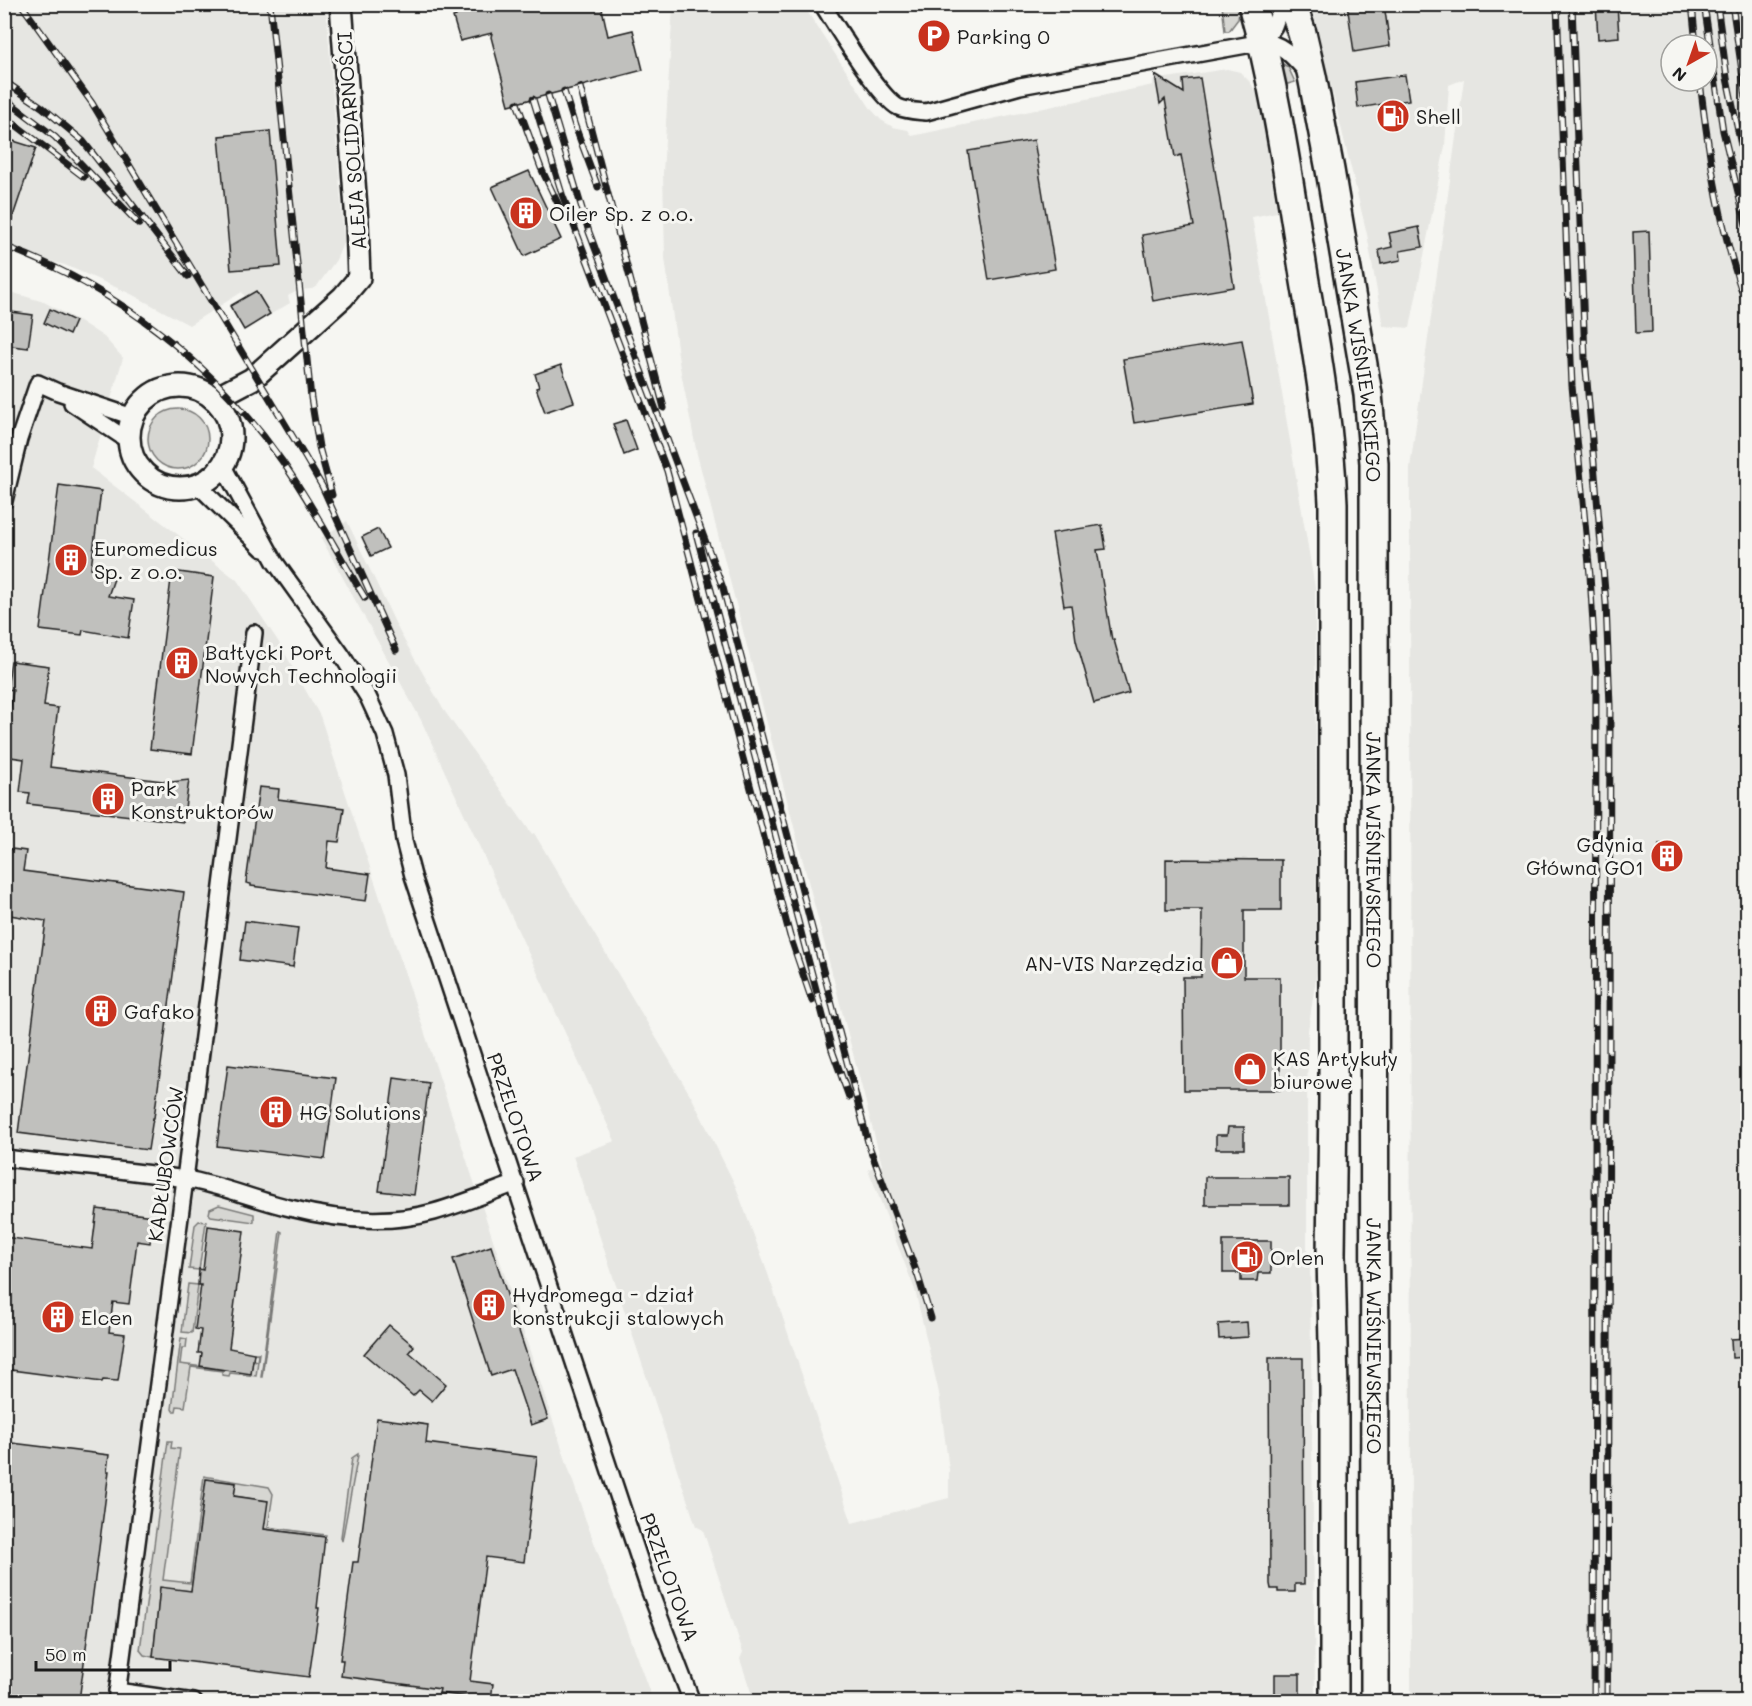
<svg xmlns="http://www.w3.org/2000/svg" width="1752" height="1706" font-family="Mali,sans-serif">
<style>
.built{fill:#e6e6e2;fill-rule:evenodd}
.green{fill:#d6d6d2;stroke:#797977;stroke-width:1.5}
.building{fill:#c0c0bd;stroke:#1c1c1c;stroke-width:1.5}
.lines{fill:none;stroke-linecap:round;stroke-linejoin:round}
.street-casing{stroke:#1c1c1c;stroke-width:20}
.secondary-casing{stroke:#1c1c1c;stroke-width:26}
.highway-casing{stroke:#1c1c1c;stroke-width:32}
.street{stroke:#f6f6f2;stroke-width:15}
.secondary{stroke:#f6f6f2;stroke-width:21}
.highway{stroke:#f6f6f2;stroke-width:27}
.rail-casing{stroke:#1c1c1c;stroke-width:7}
.rail{stroke:#f6f6f2;stroke-width:4.5;stroke-dasharray:14;stroke-linecap:butt}
.labels{text-anchor:middle;dominant-baseline:central;stroke-width:6;stroke-linejoin:round;paint-order:stroke}
.poi-label{font-size:20px;fill:#1c1c1c;stroke:#f6f6f2;text-anchor:start}
.street-label{font-size:20px;fill:#1c1c1c;stroke:#f6f6f2}
</style>
<rect width="100%" height="100%" fill="#f6f6f2"/>
<filter id="ink" filterUnits="userSpaceOnUse"><feTurbulence type="fractalNoise" baseFrequency=".0167" numOctaves="2"/><feDisplacementMap in="SourceGraphic" scale="12" xChannelSelector="R" yChannelSelector="G"/><feConvolveMatrix kernelMatrix="1 2 1 2 8 2 1 2 1" color-interpolation-filters="sRGB"/></filter>
<g filter="url(#ink)">
<g class="built">
<path d="M 1322,4 L 1747,5 L 1747,1701 L 1411,1701 L 1410,468 L 1464,79 L 1449,85 L 1445,146 L 1410,328 L 1383,326 L 1367,234 L 1313,12 L 1327,9 ZM 1671,45 L 1707,45 L 1707,81 L 1671,81 Z"/>
<polygon points="4,5 326,5 344,241 336,260 317,286 312,289 299,290 288,296 290,303 244,330 230,306 245,297 242,292 189,325 131,294 65,265 5,250"/>
<polygon points="673,5 803,5 871,109 881,120 893,127 908,130 912,136 1153,85 1153,80 1227,69 1240,72 1250,82 1259,97 1277,212 1252,217 1315,588 1317,971 1308,1031 1307,1113 1307,1257 1310,1262 1315,1701 754,1701 740,1659 743,1652 703,1530 696,1526 573,1156 615,1141 421,720 321,538 347,521 399,631 443,709 532,834 534,833 692,1098 736,1187 768,1274 852,1523 949,1498 949,1470 939,1393 915,1290 868,1169 882,1165 697,454 679,362 665,258 663,173"/>
<polygon points="4,290 44,302 81,322 104,337 123,358 91,468 237,580 278,641 320,716 585,1518 653,1701 5,1701"/>
</g>
<g class="green">
<polygon points="1222,5 1240,5 1238,19 1229,31 1225,31"/>
<polygon points="1281,63 1288,67 1295,82 1284,85 1279,65"/>
<circle cx="178" cy="439" r="30"/>
<polygon points="219,1205 254,1214 254,1222 211,1216 209,1214 210,1209"/>
<polygon points="199,1221 206,1222 199,1270 189,1269 195,1225"/>
<polygon points="280,1231 282,1232 262,1377 261,1377"/>
<polygon points="188,1284 198,1285 192,1333 182,1332"/>
<polygon points="181,1338 187,1339 186,1348 182,1348 180,1364 251,1373 253,1360 257,1361 258,1355 254,1353 259,1353 256,1376 230,1373 229,1376 222,1375 222,1371 191,1367 185,1407 177,1406 176,1411 173,1411 172,1409"/>
<polygon points="168,1441 172,1441 171,1448 180,1449 163,1580 190,1583 204,1476 269,1487 273,1494 268,1527 326,1535 325,1537 264,1529 267,1501 234,1496 236,1483 206,1479 191,1591 160,1588 153,1657 144,1655 140,1650"/>
<polygon points="358,1454 358,1455 342,1541 341,1537 352,1458"/>
</g>
<g class="building">
<polygon points="453,4 601,4 608,36 633,30 643,70 509,105 491,37 492,33 460,41 453,17 456,16"/>
<polygon points="1347,4 1384,4 1390,46 1354,52"/>
<polygon points="1596,4 1617,4 1619,37 1598,39"/>
<polygon points="1155,75 1184,93 1183,80 1200,78 1234,287 1153,301 1142,235 1194,226 1181,155 1175,157 1165,99 1160,104"/>
<polygon points="1405,75 1409,100 1358,108 1355,82"/>
<polygon points="270,131 281,266 231,270 219,136"/>
<polygon points="4,138 36,148 7,234 4,233"/>
<polygon points="1034,140 1055,269 989,280 968,151"/>
<polygon points="529,171 561,239 524,256 492,187"/>
<polygon points="1419,227 1423,247 1400,251 1401,260 1381,264 1379,250 1392,247 1389,233"/>
<polygon points="1649,231 1652,332 1636,333 1633,232"/>
<polygon points="256,291 270,314 244,330 230,306"/>
<polygon points="50,309 75,321 69,335 44,323"/>
<polygon points="4,311 33,315 28,348 4,345"/>
<polygon points="1242,340 1253,404 1134,423 1123,359"/>
<polygon points="561,365 574,402 545,412 536,388 539,387 535,374"/>
<polygon points="626,420 637,450 624,455 613,424"/>
<polygon points="59,485 101,491 91,568 115,576 108,596 134,600 128,638 83,630 82,635 40,630"/>
<polygon points="1102,525 1106,549 1097,550 1112,640 1114,640 1129,693 1094,703 1076,640 1071,605 1064,606 1052,533"/>
<polygon points="378,529 388,548 371,556 362,537"/>
<polygon points="172,571 214,577 192,754 150,749"/>
<polygon points="11,661 49,666 44,706 58,708 50,767 171,782 189,780 183,822 28,804 30,793 20,792 24,759 4,756 13,690 7,689"/>
<polygon points="259,787 279,789 278,799 344,808 339,842 329,841 326,868 370,874 366,901 251,886 251,884 246,883"/>
<polygon points="1675,843 1675,869 1659,869 1659,844"/>
<polygon points="4,848 26,851 23,871 184,892 154,1118 153,1118 148,1150 18,1133 46,921 4,914"/>
<polygon points="1166,859 1281,860 1281,910 1244,910 1244,977 1280,977 1280,1090 1184,1090 1183,977 1201,977 1202,910 1166,910"/>
<polygon points="245,921 298,928 293,967 240,960"/>
<polygon points="228,1065 336,1078 325,1159 217,1146"/>
<polygon points="394,1078 429,1083 414,1195 379,1191"/>
<polygon points="1228,1127 1244,1127 1244,1149 1216,1149 1216,1135 1227,1135"/>
<rect x="1205" y="1177" width="84" height="28"/>
<polygon points="97,1209 153,1216 150,1243 137,1241 129,1304 113,1302 109,1332 125,1334 118,1381 103,1380 102,1382 4,1369 4,1237 92,1249"/>
<polygon points="208,1226 244,1231 229,1348 254,1353 251,1374 200,1366 202,1353 198,1353 201,1330 195,1329 201,1285 198,1285 199,1269 203,1270"/>
<polygon points="1223,1241 1271,1241 1271,1273 1258,1273 1257,1281 1241,1281 1241,1273 1223,1273"/>
<polygon points="491,1246 548,1419 531,1425 512,1369 491,1376 453,1259"/>
<polygon points="1247,1322 1248,1337 1219,1339 1218,1324"/>
<polygon points="389,1325 414,1346 409,1352 446,1384 432,1401 419,1390 413,1396 364,1354"/>
<polygon points="1748,1338 1748,1357 1732,1358 1731,1339"/>
<polygon points="1269,1358 1303,1358 1304,1584 1295,1584 1295,1592 1278,1592 1278,1589 1271,1589 1270,1584"/>
<polygon points="377,1418 428,1425 426,1443 537,1457 524,1562 486,1557 470,1681 493,1684 491,1700 439,1693 440,1689 341,1676 343,1660 340,1660 353,1562 358,1562"/>
<polygon points="4,1442 109,1455 107,1471 109,1471 79,1701 4,1701"/>
<polygon points="206,1479 236,1483 234,1496 268,1501 264,1529 325,1537 317,1608 319,1608 309,1677 153,1657 160,1587 191,1591"/>
<rect x="1275" y="1674" width="25" height="27"/>
</g>
<g class="lines">
<g class="street-casing">
<g id="street">
<path d="M 822,4 C 837,27 878,96 898,107 C 907,111 917,111 926,112 L 1020,86 L 1263,42 C 1281,42 1294,58 1306,71"/>
<polyline points="1263,42 1274,26 1282,4"/>
<polyline points="72,403 129,441"/>
<polyline points="223,466 275,562 341,654 368,697 385,734 396,775 404,841 413,876 649,1589 692,1702"/>
<polyline points="198,485 263,549"/>
<polyline points="4,501 19,439 38,383 58,392 133,417"/>
<path d="M 4,1158 C 65,1165 126,1169 185,1179 C 222,1185 255,1200 290,1208 C 337,1220 387,1225 434,1212 C 462,1204 489,1193 516,1183"/>
<polyline points="117,1691 194,1702"/>
<polyline points="116,1702 185,1179 254,633"/>
</g>
</g>
<g class="secondary-casing">
<g id="secondary">
<circle cx="180" cy="437" r="51"/>
<polyline points="214,399 252,379 343,297 359,278 357,222 341,4"/>
</g>
</g>
<g class="highway-casing">
<g id="highway">
<path d="M 1252,4 C 1276,90 1288,176 1302,263 C 1315,343 1330,422 1333,503 L 1333,1100 L 1331,1255 L 1334,1389 L 1334,1702"/>
<path id="s1" d="M 1292,4 L 1302,33 L 1312,76 L 1330,170 L 1368,394 L 1374,463 L 1375,1702"/>
</g>
</g>
<use href="#street" class="street"/>
<use href="#secondary" class="secondary"/>
<use href="#highway" class="highway"/>
<g class="rail-casing">
<g id="rail">
<polyline points="21,4 92,103 305,457 322,486 396,650"/>
<polyline points="270,4 311,398 319,447 332,495"/>
<polyline points="1557,4 1572,386 1590,575 1596,673 1594,1702"/>
<polyline points="1572,4 1585,358 1606,603 1610,706 1607,1702"/>
<polyline points="1692,4 1696,45"/>
<polyline points="1704,4 1723,131 1748,233"/>
<polyline points="1717,4 1727,78 1748,179"/>
<polyline points="1732,4 1748,111"/>
<polyline points="4,81 42,107 83,141 188,276"/>
<path d="M 1700,81 C 1709,159 1721,235 1748,309"/>
<polyline points="580,87 664,408"/>
<polyline points="564,91 575,126 598,187"/>
<polyline points="548,95 589,232 723,588 869,1146 918,1276 931,1318"/>
<polyline points="4,98 55,137 139,224"/>
<polyline points="533,99 562,194 667,471 790,936 812,1001"/>
<polyline points="517,103 541,168 560,208"/>
<polyline points="4,116 84,177"/>
<path d="M 4,246 C 116,287 214,364 282,461 C 312,504 337,552 365,598"/>
<polyline points="696,533 832,1050 849,1097"/>
</g>
</g>
<use href="#rail" class="rail"/>
</g>
</g>
<defs>
<g id="parking-disc" transform="scale(1.725)"><circle r="9.5" fill="#c8321e" stroke="#f6f6f2"/><path d="M-3.5-5.5H1a3.5 3.5 0 0 1 0 7H-1V5.5H-3.5ZM-1-3.4V-.6H.8a1.4 1.4 0 0 0 0-2.8Z" fill="#fff"/></g>
<g id="fuel-disc" transform="scale(1.725)"><circle r="9.5" fill="#c8321e" stroke="#f6f6f2"/><path d="M-5.5-6h7V0h2V4h1.3V-2.5L3-4.5l.8-.8L6-3V5H2.5V1h-1V6h-7ZM-4.2-4.7v3.2H.2V-4.7Z" fill="#fff"/></g>
<g id="building-disc" transform="scale(1.725)"><circle r="9.5" fill="#c8321e" stroke="#f6f6f2"/><path d="M-4-6H4V6H1V3H-1V6H-4ZM-2.5-4.3h1.7v1.8h-1.7ZM.8-4.3h1.7v1.8H.8ZM-2.5-1h1.7V.8h-1.7ZM.8-1h1.7V.8H.8Z" fill="#fff"/></g>
<g id="shop-disc" transform="scale(1.725)"><circle r="9.5" fill="#c8321e" stroke="#f6f6f2"/><path d="M-5-2.5h2.3a2.7 3.5 0 0 1 5.4 0H5L5.5 6h-11ZM-1.5-2.5h3a1.5 2.3 0 0 0-3 0Z" fill="#fff"/></g>
</defs>
<g fill-rule="evenodd">
<use href="#parking-disc" x="934" y="36"/>
<use href="#fuel-disc" x="1393" y="116"/>
<use href="#building-disc" x="526" y="213"/>
<use href="#building-disc" x="71" y="560"/>
<use href="#building-disc" x="182" y="663"/>
<use href="#building-disc" x="108" y="799"/>
<use href="#building-disc" x="1667" y="856"/>
<use href="#shop-disc" x="1227" y="963"/>
<use href="#building-disc" x="101" y="1011"/>
<use href="#shop-disc" x="1250" y="1069"/>
<use href="#building-disc" x="276" y="1112"/>
<use href="#fuel-disc" x="1247" y="1257"/>
<use href="#building-disc" x="489" y="1305"/>
<use href="#building-disc" x="58" y="1317"/>
</g>
<g class="labels">
<g class="poi-label">
<text x="957" y="36">Parking 0</text>
<text x="1416" y="116">Shell</text>
<text x="549" y="213">Oiler Sp. z o.o.</text>
<text x="94" y="548">Euromedicus<tspan x="94" dy="23">Sp. z o.o.</tspan></text>
<text x="205" y="652">Bałtycki Port<tspan x="205" dy="23">Nowych Technologii</tspan></text>
<text x="131" y="788">Park<tspan x="131" dy="23">Konstruktorów</tspan></text>
<text x="1644" y="844" text-anchor="end">Gdynia<tspan x="1644" dy="23">Główna GO1</tspan></text>
<text x="1204" y="963" text-anchor="end">AN-VIS Narzędzia</text>
<text x="124" y="1011">Gafako</text>
<text x="1273" y="1058">KAS Artykuły<tspan x="1273" dy="23">biurowe</tspan></text>
<text x="299" y="1112">HG Solutions</text>
<text x="1270" y="1257">Orlen</text>
<text x="512" y="1294">Hydromega - dział<tspan x="512" dy="23">konstrukcji stalowych</tspan></text>
<text x="81" y="1317">Elcen</text>
</g>
<g class="street-label">
<text transform="translate(351 141) rotate(-94)">ALEJA SOLIDARNOŚCI</text>
<text stroke="none"><textPath href="#s1" startOffset="368">JANKA WIŚNIEWSKIEGO</textPath></text>
<text stroke="none"><textPath href="#s1" startOffset="854">JANKA WIŚNIEWSKIEGO</textPath></text>
<text transform="translate(516 1117) rotate(71)">PRZELOTOWA</text>
<text transform="translate(165 1164) rotate(-82)">KADŁUBOWCÓW</text>
<text stroke="none"><textPath href="#s1" startOffset="1340">JANKA WIŚNIEWSKIEGO</textPath></text>
<text transform="translate(670 1577) rotate(70)">PRZELOTOWA</text>
</g>
</g>
<rect width="1752" height="1706" fill="none" stroke="#f6f6f2" stroke-width="24"/>
<rect x="12" y="12" width="1728" height="1682" fill="none" stroke="#1c1c1c" stroke-width="2" filter="url(#ink)"/>
<g transform="translate(1689 63) rotate(220)"><circle r="28" fill="#f6f6f2" stroke="#9f9f9c" stroke-width="1.5"/>
<path d="M0-4.5L10 22L0 15L-10 22Z" fill="#c8321e"/>
<text y="-9" font-size="16" font-weight="bold" text-anchor="middle" fill="#1c1c1c">N</text>
</g>
<path d="M36 1661v9h134v-9" fill="none" stroke="#1c1c1c" stroke-width="3"/>
<text x="45" y="1661" font-size="18" fill="#1c1c1c" stroke="#f6f6f2" stroke-width="4.5" paint-order="stroke">50 m</text>
</svg>
